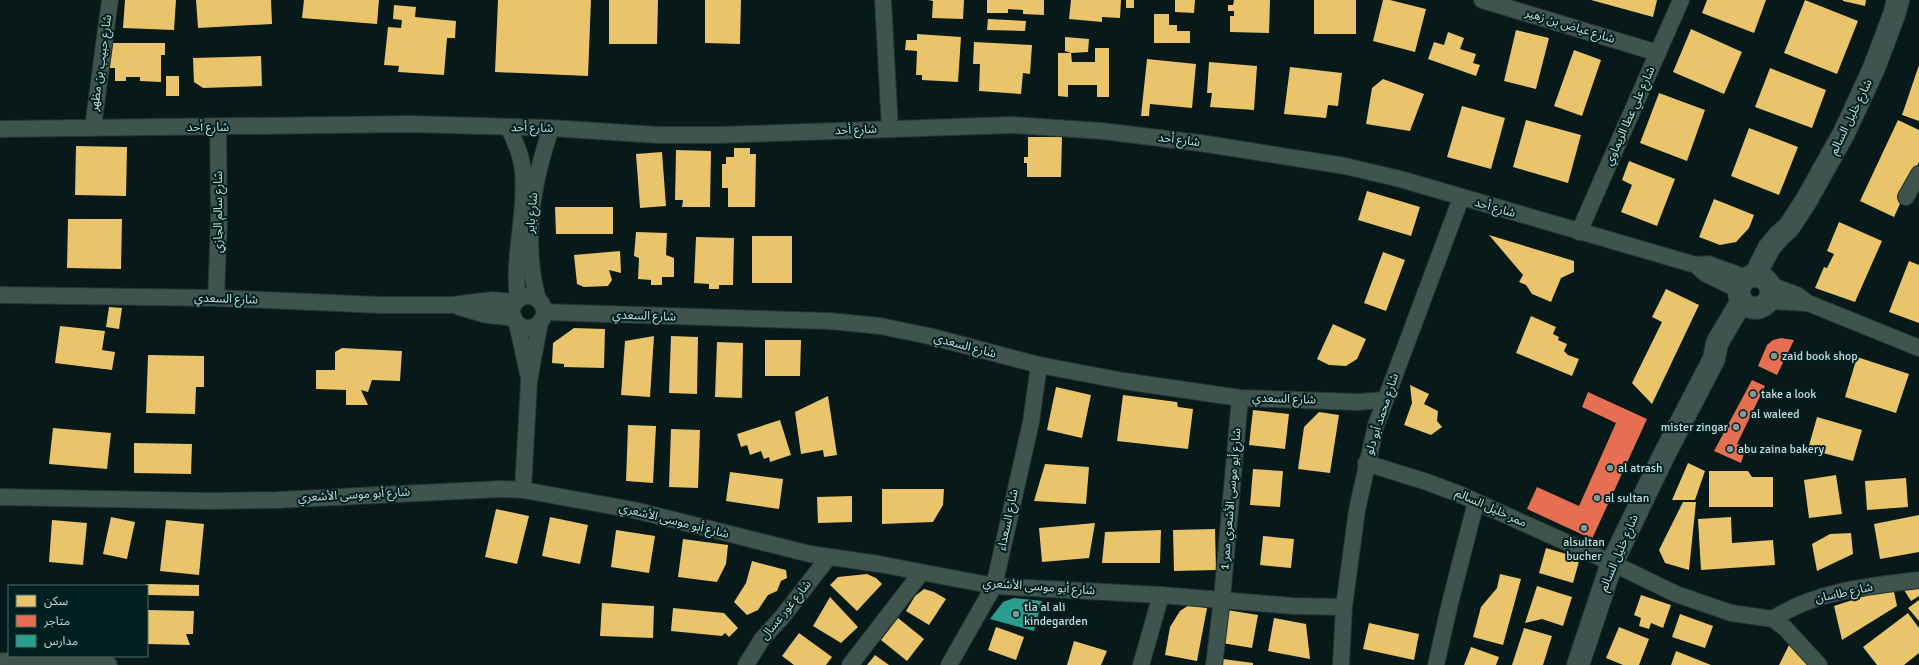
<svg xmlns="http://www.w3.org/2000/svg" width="1919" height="665" font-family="Signika,'Noto Sans Arabic',sans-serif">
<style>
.homes{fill:#e9c46a}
.shops{fill:#e76f51}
.schools{fill:#2a9d8f}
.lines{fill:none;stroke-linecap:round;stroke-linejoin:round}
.street-casing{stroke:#243333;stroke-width:18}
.secondary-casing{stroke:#243333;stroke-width:24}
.street{stroke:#3f544c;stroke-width:16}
.secondary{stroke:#3d554e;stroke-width:22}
.poi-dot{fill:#849898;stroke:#002020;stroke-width:1.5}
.labels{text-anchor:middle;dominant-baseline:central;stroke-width:4;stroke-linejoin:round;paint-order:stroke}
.street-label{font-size:12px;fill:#c7dddd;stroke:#002020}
.poi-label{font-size:12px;fill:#c7dddd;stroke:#002020;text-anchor:start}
</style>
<rect width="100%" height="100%" fill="#071919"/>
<g class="homes">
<polygon points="125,0 176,0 174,30 123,28"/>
<polygon points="196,0 271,0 272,24 198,28"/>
<polygon points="304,0 379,0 377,24 302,18"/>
<polygon points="498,0 591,0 588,76 495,72"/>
<polygon points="609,0 658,0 657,44 609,44"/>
<polygon points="705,0 741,0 740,44 705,43"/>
<polygon points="928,0 964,0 963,19 932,18 933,1"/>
<polygon points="987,0 1044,0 1044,15 1023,14 1023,10 1008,9 1008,13 987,13"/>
<polygon points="1071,0 1121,0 1120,18 1102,17 1102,22 1069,19"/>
<rect x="1126" y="0" width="8" height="8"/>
<polygon points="1175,0 1195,0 1194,13 1175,12"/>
<polygon points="1234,0 1270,0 1269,33 1230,32 1230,16 1234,16 1234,11 1228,11 1228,5 1233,5"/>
<rect x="1314" y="0" width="42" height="34"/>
<polygon points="1383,0 1390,0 1426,9 1415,52 1373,41"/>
<polygon points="1591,0 1657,0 1653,17"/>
<polygon points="1707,0 1766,0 1754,33 1702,13"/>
<polygon points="1805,0 1858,21 1837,74 1784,53"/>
<polygon points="1843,0 1866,0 1865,6 1843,1"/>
<polygon points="394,5 416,7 415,17 456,21 455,38 447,38 444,75 398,72 399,66 384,65 388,27 401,28 402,20 393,19"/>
<polygon points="1154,14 1169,14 1169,25 1177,25 1177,31 1190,31 1190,43 1154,43"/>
<polygon points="988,19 1026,21 1025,31 987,30"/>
<polygon points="1691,29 1742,52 1724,94 1673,72"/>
<polygon points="1516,30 1549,38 1536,89 1504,81"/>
<polygon points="1448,32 1464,38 1460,49 1476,54 1473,63 1480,65 1476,76 1428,59 1434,42 1444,45"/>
<polygon points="917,34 961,37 958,82 922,80 922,75 916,75 917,51 905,50 906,40 917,40"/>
<polygon points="1065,37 1089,39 1088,52 1071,53 1072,62 1095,62 1095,48 1109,48 1109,97 1097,97 1097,85 1068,85 1068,97 1058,96 1058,53 1071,53 1065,51"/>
<polygon points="974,42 1032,45 1030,74 1023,73 1021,94 979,91 980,64 973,64"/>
<polygon points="109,43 165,43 165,55 161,55 161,82 140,81 140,77 126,77 126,81 115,81 115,68 108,68"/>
<polygon points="1574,50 1601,60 1582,116 1554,106"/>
<polygon points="261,56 262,86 203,88 194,82 193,58"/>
<polygon points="1147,59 1196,64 1192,108 1150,104 1149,116 1141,116"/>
<polygon points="1209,62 1257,66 1254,110 1210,107 1212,93 1207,93"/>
<polygon points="1919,65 1919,121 1902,115"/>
<polygon points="1290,67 1342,73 1338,106 1328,105 1326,118 1284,114"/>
<polygon points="1770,68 1826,90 1812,128 1755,107"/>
<rect x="166" y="76" width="13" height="20"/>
<polygon points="1383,79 1424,94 1410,131 1366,124 1372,88"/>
<polygon points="1659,93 1705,110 1687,161 1640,143"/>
<polygon points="1462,106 1505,118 1491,169 1447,157"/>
<polygon points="1526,120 1581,135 1568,183 1513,167"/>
<polygon points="1898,120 1919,130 1919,162 1894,217 1860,201"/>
<polygon points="1749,128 1798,147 1779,195 1731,176"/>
<polygon points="1028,137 1062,137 1061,177 1027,177 1027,163 1024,163 1024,157 1028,157"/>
<polygon points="76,146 127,147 126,196 75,195"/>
<polygon points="734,148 750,148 750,154 756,154 755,207 728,207 728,188 722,188 722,164 726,164 726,157 734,157"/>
<polygon points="676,150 711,151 710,207 682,207 683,200 675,200"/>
<polygon points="662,152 666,206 640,208 636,154"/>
<polygon points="1629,161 1675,179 1657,226 1621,212 1632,185 1622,180"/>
<polygon points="1367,191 1420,207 1411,236 1358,220"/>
<polygon points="1714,199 1754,215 1749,228 1736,242 1720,245 1699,237"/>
<polygon points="555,207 613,207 613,234 556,234"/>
<polygon points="68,219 122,219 121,269 67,268"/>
<polygon points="1839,222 1882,241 1855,302 1815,288 1824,267 1827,268 1834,254 1827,251"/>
<polygon points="636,232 667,233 666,255 674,258 674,277 662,277 662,285 651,285 651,280 638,279 639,258 634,256"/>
<polygon points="1489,235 1574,261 1574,272 1561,278 1551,302 1532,294 1526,285 1519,282 1523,275"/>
<rect x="752" y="236" width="40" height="47"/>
<polygon points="696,237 734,238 733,285 719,285 719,289 709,289 709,284 694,283"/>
<polygon points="620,251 621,273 609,270 612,280 608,286 584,287 577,284 574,255"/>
<polygon points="1383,252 1405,260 1386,311 1364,303"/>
<polygon points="1909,261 1919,265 1919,323 1889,312"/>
<polygon points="1666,289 1699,305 1652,404 1632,383 1662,322 1652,317"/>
<polygon points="109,307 122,308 119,329 106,327"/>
<polygon points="1531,316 1556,327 1553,334 1559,337 1558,340 1567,344 1564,351 1568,355 1579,359 1572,376 1516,353"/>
<polygon points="1333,324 1366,339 1357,359 1346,366 1329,365 1317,359"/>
<polygon points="60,326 105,331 102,350 115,352 112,370 55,363"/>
<polygon points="574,328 605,329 604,368 564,367 564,364 552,363 553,343"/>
<polygon points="654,336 650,397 621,395 625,341"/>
<polygon points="671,336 698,337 697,394 669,393"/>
<polygon points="765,340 801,340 800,376 765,376"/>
<polygon points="717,342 743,343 742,398 715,397"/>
<polygon points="342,348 402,351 400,381 372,380 368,392 361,390 368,405 346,405 346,390 316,389 316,370 335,370 335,352"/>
<polygon points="148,355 204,356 204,387 196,387 195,414 146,413"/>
<polygon points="1857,357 1909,374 1896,413 1845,397"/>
<polygon points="1410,385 1429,394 1424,404 1438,411 1437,421 1442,427 1431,435 1404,425 1412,403"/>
<polygon points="1056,387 1091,395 1082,438 1047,430"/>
<polygon points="1123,395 1177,402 1178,407 1193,409 1188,449 1117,441"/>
<polygon points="828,396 837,455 824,457 823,450 801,454 795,412"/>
<polygon points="1253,410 1289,414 1285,449 1249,445"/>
<polygon points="1319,412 1339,415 1330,473 1298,469 1304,427"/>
<polygon points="1817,417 1862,430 1853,461 1808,449"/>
<polygon points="780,420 791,455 770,462 769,457 764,459 761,451 750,455 747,445 741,447 737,434"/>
<polygon points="628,425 656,426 653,483 626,481"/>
<polygon points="53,428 111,433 107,469 49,464"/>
<polygon points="671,429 700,430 698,488 669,487"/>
<polygon points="134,443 192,444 191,474 134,473"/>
<polygon points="1688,463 1705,471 1695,500 1672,500"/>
<polygon points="1045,464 1089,467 1086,504 1034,501"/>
<polygon points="1253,469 1283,471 1280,507 1250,505"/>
<polygon points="1709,471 1748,471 1752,477 1773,477 1773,507 1709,507"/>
<polygon points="730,472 783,479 779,509 726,501"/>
<polygon points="1836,475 1842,514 1809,518 1804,480"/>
<polygon points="1906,478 1908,507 1867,510 1865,481"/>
<polygon points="882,489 944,489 943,505 933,522 882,524"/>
<polygon points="852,496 852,522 818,523 817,497"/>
<polygon points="1683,502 1696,502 1689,570 1665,563 1659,550"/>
<polygon points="496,509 529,516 517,564 485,557"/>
<polygon points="1919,515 1919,552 1880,559 1874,524"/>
<polygon points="111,517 135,522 127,559 103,554"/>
<polygon points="550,517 588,525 580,564 542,556"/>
<polygon points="1731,517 1732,543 1773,540 1775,565 1701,570 1698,519"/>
<polygon points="52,520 87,523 83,565 49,562"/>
<polygon points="166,520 204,524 199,575 160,571"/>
<polygon points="1095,523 1089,558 1042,562 1039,528"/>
<polygon points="1215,529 1216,570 1174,571 1173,530"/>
<polygon points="616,530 655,536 649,573 611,567"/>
<polygon points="1161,530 1160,563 1102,563 1105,532"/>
<polygon points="1851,533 1853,554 1817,571 1812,544 1830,534"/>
<polygon points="1263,536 1294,539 1291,568 1260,565"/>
<polygon points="683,539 728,545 726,564 717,582 678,577"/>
<polygon points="1546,548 1580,558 1573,583 1539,573"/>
<polygon points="752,561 786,570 787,578 781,581 777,591 768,595 758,610 747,615 734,602 746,583"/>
<polygon points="867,574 876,578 882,584 857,611 830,585 838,577"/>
<polygon points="1500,574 1521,579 1503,645 1473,637 1481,607 1497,588"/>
<polygon points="146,584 199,585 199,596 147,595"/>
<polygon points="1537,586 1572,597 1563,626 1542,619 1525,623"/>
<polygon points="1893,587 1897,606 1842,640 1834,606"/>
<polygon points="1919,587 1919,596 1911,601 1904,590"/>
<polygon points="924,589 934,592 946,599 929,625 906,611 915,596"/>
<polygon points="1641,595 1671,605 1663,628 1651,623 1649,629 1639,626 1641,618 1634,615"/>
<polygon points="830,597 858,627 841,643 813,626"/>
<polygon points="1919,600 1919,621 1908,608"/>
<polygon points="602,603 654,606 653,638 600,636"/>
<polygon points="1189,605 1207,608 1197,661 1165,655 1170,627 1180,611"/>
<polygon points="673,608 724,613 738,628 729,637 725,633 722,636 671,631"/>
<polygon points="147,610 194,611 193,634 186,634 190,645 147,644"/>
<polygon points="1227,610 1258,615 1252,648 1222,643"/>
<polygon points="1908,613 1919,628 1919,653 1904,665 1877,665 1863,647"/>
<polygon points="1680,614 1713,626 1705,648 1672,637"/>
<polygon points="898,618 924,639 907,661 881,640"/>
<polygon points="1274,618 1306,624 1310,659 1268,651"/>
<polygon points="1369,623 1419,634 1414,660 1363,649"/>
<polygon points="996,627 1024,637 1016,660 988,650"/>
<polygon points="1619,627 1649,639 1639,665 1623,665 1606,658"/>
<polygon points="1524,628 1552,636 1543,665 1512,665"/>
<polygon points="799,633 832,657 826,665 794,665 782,656"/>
<polygon points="1074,641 1107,651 1101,665 1067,665"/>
<polygon points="1789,645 1807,654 1805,661 1809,665 1779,665"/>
<polygon points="1471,647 1499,657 1496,665 1464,665"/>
<polygon points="1676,651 1711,665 1671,665"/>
<polygon points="875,655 889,665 867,665"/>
<polygon points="1223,659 1253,663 1253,665 1222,665"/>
</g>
<g class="shops">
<polygon points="1781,338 1794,340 1777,375 1758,366 1767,345 1773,340"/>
<polygon points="1752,380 1765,386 1737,444 1746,447 1741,463 1714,451"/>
<polygon points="1588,392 1647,419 1592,539 1527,509 1537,487 1579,506 1616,423 1582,407"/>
</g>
<polygon class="schools" points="1014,598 1042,601 1034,631 990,619 1003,602"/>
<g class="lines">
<g class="street-casing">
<g id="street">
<polyline points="883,0 890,129"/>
<polyline points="1482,0 1658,53"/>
<polyline points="93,127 110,0"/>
<path d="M 509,128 C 515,142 522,156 523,172 C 527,214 512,257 518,300"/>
<polyline points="0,129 409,124 551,128 658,135 719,135 1012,125 1102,131 1200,143 1345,166 1400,179 1696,265 1708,264 1747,278"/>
<polyline points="1906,197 1919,174"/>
<polyline points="1579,232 1681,0"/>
<polyline points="1696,265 1706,274 1739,290"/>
<polyline points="1770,285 1797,295 1808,303 1919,348"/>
<polyline points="0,295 216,298 381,305 452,305 492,300 515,302"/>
<circle cx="528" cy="312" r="16"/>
<polyline points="216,298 219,220 218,127"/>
<path d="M 538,300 C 522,241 532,185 551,128"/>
<polyline points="1769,301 1806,303"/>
<polyline points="459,307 487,315 514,318"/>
<polyline points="544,312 829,321 880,326 929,336 1039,365 1124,381 1240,398 1358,402 1384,400"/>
<polyline points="517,323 528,374"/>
<polyline points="1366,463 1427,482 1459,494 1612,563 1676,594 1731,613 1773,619 1785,628 1819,665"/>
<polyline points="523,490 529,381 540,322"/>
<polyline points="0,497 209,501 277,500 501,489 523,490 634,510 810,554 879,564 994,586 1161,595 1293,606 1344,607"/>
<path d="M 1773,619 C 1815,591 1869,586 1919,580"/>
<polyline points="0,661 109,665"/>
<polyline points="746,665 762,639 783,616 828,558"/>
<polyline points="850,665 921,573"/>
<polyline points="949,665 994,586 1031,422 1039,365"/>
<polyline points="1141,665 1161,595"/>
<polyline points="1214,665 1222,599 1240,398"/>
<polyline points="1341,665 1344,607 1357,510 1376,425 1461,198"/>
<polyline points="1436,665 1450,603 1476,502"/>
</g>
</g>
<g class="secondary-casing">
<g id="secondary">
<polyline points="1755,275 1769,248 1779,236 1789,227 1806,201 1844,133 1874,68 1894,15 1898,0"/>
<circle cx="1755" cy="292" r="16"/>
<polyline points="1578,665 1612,563 1663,457 1714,359 1717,343 1742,301"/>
</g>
</g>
<use href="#street" class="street"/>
<use href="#secondary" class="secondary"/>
</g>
<g class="poi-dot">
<circle cx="1774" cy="356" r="4"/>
<circle cx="1753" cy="394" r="4"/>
<circle cx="1743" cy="414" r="4"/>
<circle cx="1736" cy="427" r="4"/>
<circle cx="1730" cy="449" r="4"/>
<circle cx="1610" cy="468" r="4"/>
<circle cx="1597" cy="498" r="4"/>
<circle cx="1584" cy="528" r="4"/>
<circle cx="1016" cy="614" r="4"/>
</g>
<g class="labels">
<g class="street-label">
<text transform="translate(1570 26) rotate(17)">شارع عياض بن زهير</text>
<text transform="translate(101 63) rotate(-82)">شارع حبيب بن مظهر</text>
<text transform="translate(1630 116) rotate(-66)">شارع علي عطا الريماوي</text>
<text transform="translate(1851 117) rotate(-64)">شارع خليل السالم</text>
<text x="208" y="127">شارع أحد</text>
<text transform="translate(532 128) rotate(1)">شارع أحد</text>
<text transform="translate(856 130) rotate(-2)">شارع أحد</text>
<text transform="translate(1179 140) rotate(7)">شارع أحد</text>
<text transform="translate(1495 208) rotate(16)">شارع أحد</text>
<text transform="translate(218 212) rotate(-90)">شارع سالم الجازي</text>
<text transform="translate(532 213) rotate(-85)">شارع باير</text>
<text transform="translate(226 299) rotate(2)">شارع السعدي</text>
<text transform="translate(644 316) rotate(2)">شارع السعدي</text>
<text transform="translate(965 346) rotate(15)">شارع السعدي</text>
<text transform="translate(1284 399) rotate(2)">شارع السعدي</text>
<text transform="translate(1382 414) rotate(-72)">شارع محمد أبو دلو</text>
<text transform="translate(354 495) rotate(-3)">شارع أبو موسى الأشعري</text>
<text transform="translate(1231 499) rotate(-85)">شارع أبو موسى الأشعري ممر 1</text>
<text transform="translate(1491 508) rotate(24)">ممر خليل السالم</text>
<text transform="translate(1008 520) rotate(-78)">شارع السعداء</text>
<text transform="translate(674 521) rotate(14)">شارع أبو موسى الأشعري</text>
<text transform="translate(1619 553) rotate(-67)">شارع خليل السالم</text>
<text transform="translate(1039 587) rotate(4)">شارع أبو موسى الأشعري</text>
<text transform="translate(1844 593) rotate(-12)">شارع طاسان</text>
<text transform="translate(786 610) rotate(-51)">شارع غور عسال</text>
</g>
<g class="poi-label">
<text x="1782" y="356">zaid book shop</text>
<text x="1761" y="394">take a look</text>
<text x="1751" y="414">al waleed</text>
<text x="1728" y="427" text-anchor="end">mister zingar</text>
<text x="1738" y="449">abu zaina bakery</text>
<text x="1618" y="468">al atrash</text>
<text x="1605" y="498">al sultan</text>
<text x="1584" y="542" text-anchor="middle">alsultan<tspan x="1584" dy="14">bucher</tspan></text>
<text x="1024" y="607">tla al ali<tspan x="1024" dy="14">kindegarden</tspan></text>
</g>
</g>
<rect x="8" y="585" width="140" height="72" fill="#002020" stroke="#506c6c"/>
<rect x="16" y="595" width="20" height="12" fill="#e9c46a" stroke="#506c6c"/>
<text x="44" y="605" font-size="12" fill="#c7dddd">سكن</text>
<rect x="16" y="615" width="20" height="12" fill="#e76f51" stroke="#506c6c"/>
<text x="44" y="625" font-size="12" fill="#c7dddd">متاجر</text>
<rect x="16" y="635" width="20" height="12" fill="#2a9d8f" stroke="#506c6c"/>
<text x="44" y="645" font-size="12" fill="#c7dddd">مدارس</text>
</svg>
